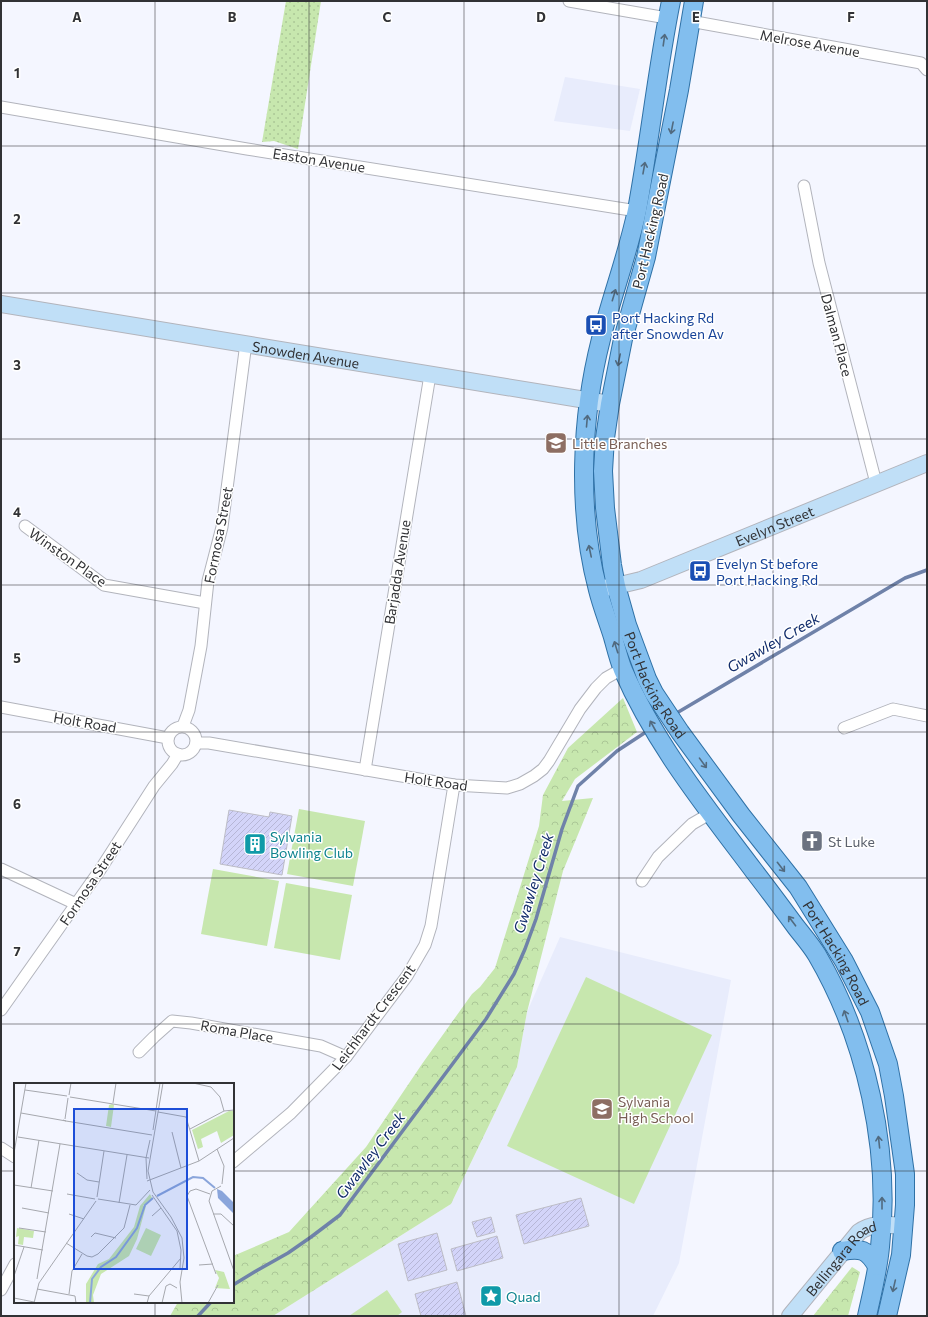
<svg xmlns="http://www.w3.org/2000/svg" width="928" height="1317" font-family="Commissioner,sans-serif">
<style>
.built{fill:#e8ecfc}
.green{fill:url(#green-dots)}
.forest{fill:url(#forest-crowns)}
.pitch{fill:#c7e7ae}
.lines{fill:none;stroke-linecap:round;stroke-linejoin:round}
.stream{stroke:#6f82a9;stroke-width:3.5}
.building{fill:url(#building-hatch);stroke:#bdbdc6}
.street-casing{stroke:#b2b4bc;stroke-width:13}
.secondary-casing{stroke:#b2b4bc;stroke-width:18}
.primary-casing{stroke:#2f71a6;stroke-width:20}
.street{stroke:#fff;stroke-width:11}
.secondary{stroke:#c0dff7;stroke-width:16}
.primary{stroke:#82beee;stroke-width:18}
.oneway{stroke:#516a7f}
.grid{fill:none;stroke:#313235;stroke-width:1;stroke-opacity:0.55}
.labels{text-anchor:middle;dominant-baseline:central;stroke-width:3;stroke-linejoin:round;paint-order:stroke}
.street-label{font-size:14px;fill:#313235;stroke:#fff}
.transit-label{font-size:14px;fill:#164399;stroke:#fff;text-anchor:start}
.education-label{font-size:14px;fill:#785e54;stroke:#fff;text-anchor:start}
.culture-label{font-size:14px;fill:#0d838f;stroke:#fff;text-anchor:start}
.worship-label{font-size:14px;fill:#5b616d;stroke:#fff;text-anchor:start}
.water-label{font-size:15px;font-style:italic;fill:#112c6b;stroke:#fff}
.inset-river{fill:none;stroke:#8aa5db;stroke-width:2}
.inset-road{fill:none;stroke:#a6a8ae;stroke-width:1}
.view{fill:#1d4ed8;fill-opacity:0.15;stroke:#1d4ed8;stroke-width:2}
.inset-edge{fill:none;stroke:#313235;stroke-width:2}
.grid-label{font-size:13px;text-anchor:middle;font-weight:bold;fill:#313235;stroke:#fff;stroke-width:3;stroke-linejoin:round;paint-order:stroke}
</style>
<defs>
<pattern id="green-dots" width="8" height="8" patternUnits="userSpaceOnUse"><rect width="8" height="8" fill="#c7e7ae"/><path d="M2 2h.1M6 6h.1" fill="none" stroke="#abc796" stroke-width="1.8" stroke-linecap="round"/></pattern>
<pattern id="forest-crowns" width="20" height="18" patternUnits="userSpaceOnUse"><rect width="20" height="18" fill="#c7e7ae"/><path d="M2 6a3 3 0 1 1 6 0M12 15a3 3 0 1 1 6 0" fill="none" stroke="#abc796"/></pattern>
<pattern id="building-hatch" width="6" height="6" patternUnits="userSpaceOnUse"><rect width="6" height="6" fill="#d3d4f9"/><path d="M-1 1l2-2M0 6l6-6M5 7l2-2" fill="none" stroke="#b6b6d6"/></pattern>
</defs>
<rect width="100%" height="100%" fill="#f4f6ff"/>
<g class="built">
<polygon points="565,77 640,89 630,131 554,121"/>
<polygon points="560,937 731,980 679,1263 653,1316 273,1316 451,1204 517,1067 527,1012"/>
</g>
<polygon class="green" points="286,1 321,1 298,149 274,141 262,142"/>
<g class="forest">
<polygon points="623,698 637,732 575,779 562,801 593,798 563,871 527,1012 517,1067 451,1204 273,1316 170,1316 178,1302 233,1302 233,1256 289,1232 366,1147 422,1064 472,994 480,987 495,968 539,826 543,795 568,748"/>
<polygon points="852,1267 860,1272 848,1316 813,1316"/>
</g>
<g class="pitch">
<polygon points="299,809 365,821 353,886 287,874"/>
<polygon points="213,869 279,881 267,946 201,934"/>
<polygon points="286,883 352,895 340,960 274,948"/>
<polygon points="586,977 712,1035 634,1204 507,1146"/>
<polygon points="387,1290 402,1312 397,1316 349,1316"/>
</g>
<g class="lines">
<g class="stream">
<polyline points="675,714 905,578 927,570"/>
<polyline points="233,1285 256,1271 288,1253 311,1237 340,1215 486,1019 514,974 525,949 536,919 562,829 578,786 617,751 649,730"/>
<polyline points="198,1316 211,1302"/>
</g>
</g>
<g class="building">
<polygon points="229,810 269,817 270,812 292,816 282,875 220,864"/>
<polygon points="581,1198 589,1226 524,1244 516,1215"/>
<polygon points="491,1217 495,1232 477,1237 472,1222"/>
<polygon points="437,1233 447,1270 408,1281 398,1244"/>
<polygon points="497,1236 503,1258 457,1271 451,1249"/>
<polygon points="457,1282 466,1316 421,1316 415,1294"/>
</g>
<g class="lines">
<g class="street-casing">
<g id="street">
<polyline points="569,1 667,18"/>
<polyline points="690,21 921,63 927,70"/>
<polyline points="1,107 247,149 637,211"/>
<polyline points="804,186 819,263 876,483"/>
<polyline points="25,526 104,585 205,603"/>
<polyline points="1,707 168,738"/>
<polyline points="183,726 189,710 201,646 208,581 222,527 246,343"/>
<circle cx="182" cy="741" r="14"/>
<polyline points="844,728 893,709 927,716"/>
<polyline points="196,743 209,743 454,785 507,788 520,784 534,776 543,769 549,761 580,709 596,688 606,678 622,669"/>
<polyline points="365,770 430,375"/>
<polyline points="1,869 76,904"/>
<polyline points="642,881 658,857 692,824 711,813"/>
<polyline points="1,1010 100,870 154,786 172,764 178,754"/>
<polyline points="139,1052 154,1037 172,1021 191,1023 321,1046 346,1057"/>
<polyline points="1,1148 15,1157"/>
<polyline points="233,1162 291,1113 346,1057 407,976 425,945 431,926 454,785"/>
<polyline points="1,1290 15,1264"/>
</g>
</g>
<g class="secondary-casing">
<g id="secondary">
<path id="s1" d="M 1,304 L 610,404"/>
<path id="s2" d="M 598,589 L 616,586 L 641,580 L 927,463"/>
<path id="s3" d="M 790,1316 L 859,1232 C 873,1222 888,1225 904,1226"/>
</g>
</g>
<g class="primary-casing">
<g id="primary">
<path d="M 671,1 C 657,70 650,140 637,210 C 628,254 612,295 601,339 C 581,417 577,511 598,590 C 602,606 608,621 613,637 C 616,648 619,660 623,670 C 655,744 706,807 754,871 C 768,889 782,908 796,927 C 803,936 811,945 817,955 C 866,1039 891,1150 880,1247 C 878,1270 872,1293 867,1316"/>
<path id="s4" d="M 694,1 L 679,90 L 646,257 L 623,339 L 610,404 L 605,438 L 603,471 L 605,508 L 612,565 L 616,586 L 627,625 L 647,679 L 654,693 L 680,732 L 741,815 L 798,887 L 844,961 L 870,1012 L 888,1064 L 894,1096 L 905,1174 L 905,1205 L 901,1255 L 887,1316"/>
<path d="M 842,1251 C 861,1248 867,1249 877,1266"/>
</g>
</g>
<use href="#street" class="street"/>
<use href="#secondary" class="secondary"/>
<use href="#primary" class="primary"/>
</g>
<defs><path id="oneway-shaft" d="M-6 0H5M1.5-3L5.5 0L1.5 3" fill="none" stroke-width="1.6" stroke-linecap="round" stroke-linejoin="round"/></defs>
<g class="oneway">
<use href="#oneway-shaft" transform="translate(664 40) rotate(-82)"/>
<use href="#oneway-shaft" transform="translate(672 128) rotate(101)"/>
<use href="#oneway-shaft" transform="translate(644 168) rotate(-80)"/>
<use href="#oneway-shaft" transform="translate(614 295) rotate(-73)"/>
<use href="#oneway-shaft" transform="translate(619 360) rotate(102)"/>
<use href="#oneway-shaft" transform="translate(587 421) rotate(-85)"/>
<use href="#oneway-shaft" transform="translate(590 551) rotate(-102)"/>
<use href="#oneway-shaft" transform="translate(616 647) rotate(-107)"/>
<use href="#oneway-shaft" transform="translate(653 726) rotate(-119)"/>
<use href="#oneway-shaft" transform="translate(703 763) rotate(54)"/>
<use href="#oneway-shaft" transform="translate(781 867) rotate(52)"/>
<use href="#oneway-shaft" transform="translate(792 921) rotate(-127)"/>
<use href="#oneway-shaft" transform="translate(846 1016) rotate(-109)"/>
<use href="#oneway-shaft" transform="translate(879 1142) rotate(-96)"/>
<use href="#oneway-shaft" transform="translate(882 1203) rotate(-90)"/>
<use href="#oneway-shaft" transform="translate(894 1286) rotate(103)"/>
</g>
<path class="grid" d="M 155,1 L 155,1084M 309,1 L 309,1316M 464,1 L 464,1316M 619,1 L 619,1316M 773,1 L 773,1316M 1,146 L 927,146M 1,293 L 927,293M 1,439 L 927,439M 1,585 L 927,585M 1,732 L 927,732M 1,878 L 927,878M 1,1024 L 927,1024M 1,1171 L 15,1171M 233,1171 L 927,1171M 155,1302 L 155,1316"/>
<defs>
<g id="bus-square" transform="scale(1.15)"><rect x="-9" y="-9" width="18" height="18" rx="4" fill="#1a4fb4" stroke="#fff"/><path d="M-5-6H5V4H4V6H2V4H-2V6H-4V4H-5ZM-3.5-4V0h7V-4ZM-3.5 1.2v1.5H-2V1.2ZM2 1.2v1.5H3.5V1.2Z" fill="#fff"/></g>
<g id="school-square" transform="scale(1.15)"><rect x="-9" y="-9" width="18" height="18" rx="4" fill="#8d6e63" stroke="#fff"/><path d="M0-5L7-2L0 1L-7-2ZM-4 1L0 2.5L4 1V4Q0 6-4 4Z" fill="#fff"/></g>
<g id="church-square" transform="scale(1.15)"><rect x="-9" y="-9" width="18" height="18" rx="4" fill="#6b7280" stroke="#fff"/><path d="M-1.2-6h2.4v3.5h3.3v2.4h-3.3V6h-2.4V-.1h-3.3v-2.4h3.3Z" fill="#fff"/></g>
<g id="building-square" transform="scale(1.15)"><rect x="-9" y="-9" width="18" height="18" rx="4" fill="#0f9aa8" stroke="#fff"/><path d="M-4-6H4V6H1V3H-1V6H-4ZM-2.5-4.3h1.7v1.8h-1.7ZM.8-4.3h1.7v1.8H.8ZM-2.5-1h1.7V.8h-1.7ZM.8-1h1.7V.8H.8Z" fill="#fff"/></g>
<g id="sight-square" transform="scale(1.15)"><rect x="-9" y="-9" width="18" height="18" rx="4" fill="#0f9aa8" stroke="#fff"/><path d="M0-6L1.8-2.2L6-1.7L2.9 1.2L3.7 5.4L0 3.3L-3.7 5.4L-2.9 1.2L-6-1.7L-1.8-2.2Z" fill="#fff"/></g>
</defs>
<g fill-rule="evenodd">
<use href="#bus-square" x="596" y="325"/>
<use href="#school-square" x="556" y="443"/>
<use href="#bus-square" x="700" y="571"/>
<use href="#church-square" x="812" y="841"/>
<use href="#building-square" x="255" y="844"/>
<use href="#school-square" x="602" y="1109"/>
<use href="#sight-square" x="491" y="1296"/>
</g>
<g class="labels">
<g class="street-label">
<text transform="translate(810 43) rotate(10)">Melrose Avenue</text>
<text transform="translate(319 160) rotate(9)">Easton Avenue</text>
<text transform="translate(650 231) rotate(-77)">Port Hacking Road</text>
<text transform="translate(837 335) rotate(75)">Dalman Place</text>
<text stroke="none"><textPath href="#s1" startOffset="309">Snowden Avenue</textPath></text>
<text stroke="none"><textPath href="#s2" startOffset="188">Evelyn Street</textPath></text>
<text transform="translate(218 535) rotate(-79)">Formosa Street</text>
<text transform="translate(68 557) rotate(35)">Winston Place</text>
<text transform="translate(397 572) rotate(-81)">Barjadda Avenue</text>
<text stroke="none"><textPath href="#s4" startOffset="702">Port Hacking Road</textPath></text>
<text transform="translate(85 722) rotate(10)">Holt Road</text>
<text transform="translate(436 781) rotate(8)">Holt Road</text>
<text transform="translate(90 883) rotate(-56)">Formosa Street</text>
<text stroke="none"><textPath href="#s4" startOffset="1027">Port Hacking Road</textPath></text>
<text transform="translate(373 1017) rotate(-53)">Leichhardt Crescent</text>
<text transform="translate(237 1031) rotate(10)">Roma Place</text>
<text stroke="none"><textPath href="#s3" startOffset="78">Bellingara Road</textPath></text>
</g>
<g class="transit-label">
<text x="612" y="317">Port Hacking Rd<tspan x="612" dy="16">after Snowden Av</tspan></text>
<text x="716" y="563">Evelyn St before<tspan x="716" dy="16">Port Hacking Rd</tspan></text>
</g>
<g class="education-label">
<text x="572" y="443">Little Branches</text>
<text x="618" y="1101">Sylvania<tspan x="618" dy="16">High School</tspan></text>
</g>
<g class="culture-label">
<text x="270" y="836">Sylvania<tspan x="270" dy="16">Bowling Club</tspan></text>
<text x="506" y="1296">Quad</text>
</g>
<g class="worship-label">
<text x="828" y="841">St Luke</text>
</g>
<g class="water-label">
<text transform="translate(773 642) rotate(-30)">Gwawley Creek</text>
<text transform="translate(533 883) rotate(-73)">Gwawley Creek</text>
<text transform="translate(370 1155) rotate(-53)">Gwawley Creek</text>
</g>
</g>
<g transform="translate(14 1083)">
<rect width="220" height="220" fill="#f4f6ff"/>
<path d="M 98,21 L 100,22 L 97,44 L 92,43 L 95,22 ZM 215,28 L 220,28 L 220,52 L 207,60 L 203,48 L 187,56 L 189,64 L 184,66 L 178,47 ZM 3,145 L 20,148 L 19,155 L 10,154 L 9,162 L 4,161 L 5,153 L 2,154 ZM 201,187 L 210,189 L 216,206 L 201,205 L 205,195 Z" fill="#c7e7ae"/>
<path d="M 136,111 L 138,115 L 129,123 L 132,123 L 123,156 L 115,173 L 87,191 L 79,212 L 80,220 L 72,220 L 72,201 L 84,181 L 95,176 L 120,144 L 126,123 Z" fill="#c7e7ae"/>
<path d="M 217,31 L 220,32 L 220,51 L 210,54 L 203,36 ZM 132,145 L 147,152 L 137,173 L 122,166 Z" fill="#c7e7ae"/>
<path d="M 203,106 L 208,108 L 220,120 L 220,131 L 204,115 Z" fill="#8aa5db"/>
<path class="inset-river" d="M 143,113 L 179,94 L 189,95 L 201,105M 76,220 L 78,196 L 87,184 L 102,174 L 123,145 L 131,122 L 139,115"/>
<path class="inset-road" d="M 149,0 L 134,88 L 139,109 L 157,134 L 168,155 L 170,175 L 166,199 L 168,220M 179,0 L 197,4 L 206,14 L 210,28M 11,7 L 53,13M 55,12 L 57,0M 56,14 L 142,28M 99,20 L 102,0M 144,29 L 172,34 L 185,78M 7,30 L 52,38 L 49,37M 51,36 L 54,15M 52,38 L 138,52M 176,46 L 210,28 L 220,27M 139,47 L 146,0M 158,49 L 167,85M 4,54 L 135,75M 203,66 L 210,83 L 208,101M 0,70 L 12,0M 63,90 L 73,97 L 85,99M 133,96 L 132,75 L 136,57M 133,98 L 185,78 L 220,55M 0,102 L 39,108M 207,103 L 198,108 L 195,118 L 220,188M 17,105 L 25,57M 53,111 L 81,116M 196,111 L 182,106 L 176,108 L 173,113 L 202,191M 138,112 L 163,148 L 167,167 L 166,185M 83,114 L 90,68M 84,116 L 122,122 L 136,107M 105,120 L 113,72M 8,125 L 35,130M 55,131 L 70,136M 199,131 L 207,131 L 220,143M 138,133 L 147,125M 5,145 L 32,149M 77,154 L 81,150 L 102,155M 52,160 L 73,173 L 78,174 L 84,171 L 110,145 L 116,122M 0,162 L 29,167M 185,182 L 199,181M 0,193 L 10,164M 23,196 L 46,61M 23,206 L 61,213 L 62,220M 55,211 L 58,188 L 68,171M 120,211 L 135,213M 0,215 L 20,219M 20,220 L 25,200 L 82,118M 133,220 L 135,213 L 167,175M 148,220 L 152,203 L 156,201 L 163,205M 194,220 L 204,202"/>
<path class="view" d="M 60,26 L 173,26 L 173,186 L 60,186 Z"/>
<rect width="220" height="220" class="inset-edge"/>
</g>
<g class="grid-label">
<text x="77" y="22">A</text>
<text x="232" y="22">B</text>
<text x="387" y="22">C</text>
<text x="541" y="22">D</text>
<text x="696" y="22">E</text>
<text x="851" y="22">F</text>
<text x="17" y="78">1</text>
<text x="17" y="224">2</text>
<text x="17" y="370">3</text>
<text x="17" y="517">4</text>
<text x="17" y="663">5</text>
<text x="17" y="809">6</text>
<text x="17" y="956">7</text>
</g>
<rect width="928" height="1317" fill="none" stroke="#313235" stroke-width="4"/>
</svg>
